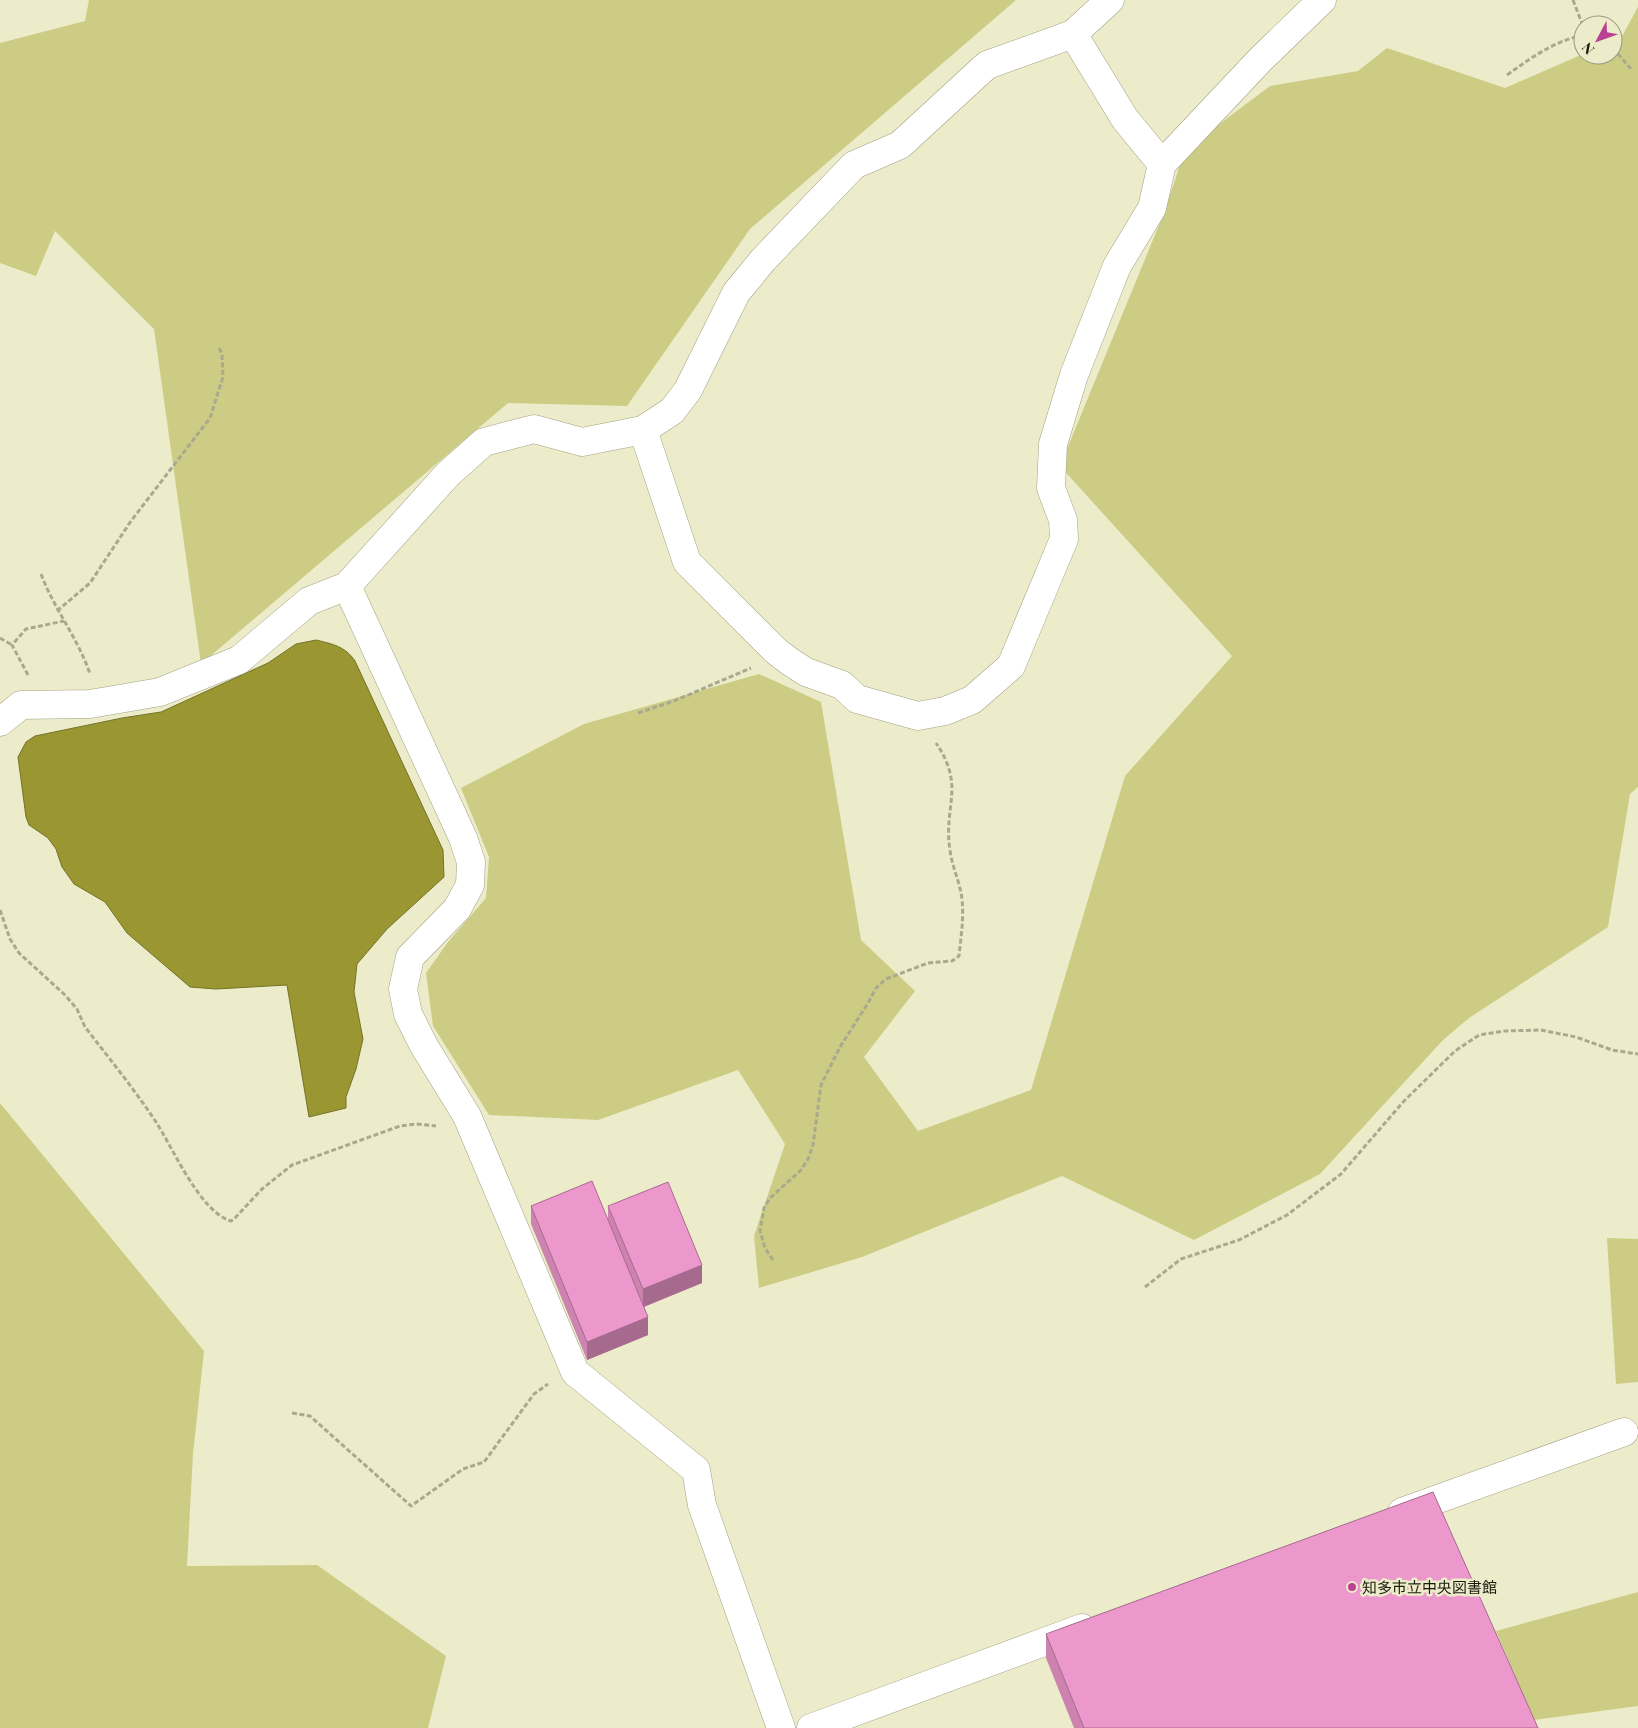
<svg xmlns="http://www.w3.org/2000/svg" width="1638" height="1728" font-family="'Playfair Display','Noto Sans JP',serif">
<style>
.green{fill:#cdcc85}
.water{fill:#9a9733;stroke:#747228}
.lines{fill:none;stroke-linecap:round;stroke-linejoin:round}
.minor-casing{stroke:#a2a282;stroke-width:29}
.path{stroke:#a9a98e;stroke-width:3;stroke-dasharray:5 2.5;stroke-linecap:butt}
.minor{stroke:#fff;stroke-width:28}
.wall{fill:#cc83af}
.shaded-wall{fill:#a66a8f}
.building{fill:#ed98cc;stroke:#a66a8f}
.poi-dot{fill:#bb4194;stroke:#ececca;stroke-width:2}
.labels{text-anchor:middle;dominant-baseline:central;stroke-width:5;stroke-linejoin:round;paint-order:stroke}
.poi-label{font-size:15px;fill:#1a1a0e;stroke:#ececca;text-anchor:start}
</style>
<rect width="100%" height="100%" fill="#ececca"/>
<g class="green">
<polygon points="89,0 1016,0 750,229 627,406 508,403 201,664 154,329 55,231 36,276 0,263 0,43 85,21"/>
<polygon points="1638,7 1638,787 1630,794 1608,927 1469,1018 1443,1040 1320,1174 1194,1240 1062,1176 862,1257 759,1288 754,1236 785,1144 738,1070 598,1120 489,1115 433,1026 426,973 448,942 486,898 489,857 461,788 584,724 759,674 821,702 861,940 915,991 864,1057 918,1131 1031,1090 1125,776 1232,656 1060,466 1164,213 1185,150 1270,86 1358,71 1387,48 1505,88 1583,54 1613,55 1613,41 1621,38"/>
<polygon points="0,1103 204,1351 193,1454 187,1566 317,1565 446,1656 428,1728 0,1728"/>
<polygon points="1607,1238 1638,1239 1638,1382 1616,1384"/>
<polygon points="1638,1592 1638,1706 1534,1720 1496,1631"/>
</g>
<path class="water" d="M 316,640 C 332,644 345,646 355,661 L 443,850 L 444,877 L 387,929 L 357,964 L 354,992 L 363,1039 L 356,1069 L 346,1097 L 346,1108 L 309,1117 L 287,985 L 216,989 L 190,987 L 127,933 L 105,902 L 74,884 L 62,867 L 56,849 L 48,838 L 29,825 L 26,817 L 18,757 L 26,742 L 35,736 L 122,718 L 161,712 L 268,663 L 296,644 Z"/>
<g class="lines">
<g class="minor-casing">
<g id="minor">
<polyline points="1073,34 1125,119 1162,164"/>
<polyline points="643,430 687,562 776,651 789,661 806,672 842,685 857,699 918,716 945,711 972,700 1011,666 1064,539 1063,520 1051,488 1053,444 1074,375 1117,266 1152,208 1162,164 1260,60 1322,0"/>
<polyline points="347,586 463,838 471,862 470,885 457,909 410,957 403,989 408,1014 424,1046 467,1116 575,1372 696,1470 702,1505 781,1728"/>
<polyline points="0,722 21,705 90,704 160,692 239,660 309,601 347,586 448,474 484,442 534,429 582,442 643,430 672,411 688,390 736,293 763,260 854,165 900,145 987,65 1073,34 1110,0"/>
<polyline points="1402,1512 1624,1432"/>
<polyline points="811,1728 1082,1628"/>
</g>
</g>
<g class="path">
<polyline points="1573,0 1583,26"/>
<polyline points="1613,48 1631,69"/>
<path d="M 1507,75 C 1532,57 1553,42 1583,35"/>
<path d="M 41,574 C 54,609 78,638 90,674"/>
<polyline points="57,611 90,583 131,521 210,418 223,377 222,355 219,347"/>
<polyline points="0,638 12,645"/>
<polyline points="28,675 12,645 26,629 64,621"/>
<polyline points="638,713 674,701 751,668"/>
<path d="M 0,910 L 10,939 L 19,953 L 65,995 L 77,1009 L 85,1027 C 109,1058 134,1089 156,1122 C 173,1148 200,1212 231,1221 L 234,1219 L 262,1189 L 292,1165 L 400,1126 L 416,1124 L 436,1126"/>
<path d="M 773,1260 L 765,1248 L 760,1231 L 764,1208 L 770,1198 L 801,1170 L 808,1159 L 813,1145 L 821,1085 L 840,1047 L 868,1003 L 876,988 L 886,979 L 928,963 L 952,961 L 959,956 C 961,937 964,918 962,899 C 960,882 952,867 950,850 C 943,806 966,787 936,743"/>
<polyline points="1145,1287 1181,1259 1239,1240 1287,1215 1341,1174 1404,1101 1455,1051 1479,1035 1504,1031 1541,1030 1576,1037 1612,1050 1638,1054"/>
<polyline points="292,1413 310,1416 411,1506 463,1469 484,1462 534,1394 548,1384"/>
</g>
<use href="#minor" class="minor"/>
</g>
<g class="wall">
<polygon points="531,1206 608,1221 608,1206 702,1283 644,1307 648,1335 587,1360 531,1224"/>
<polygon points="1046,1634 1538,1728 1074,1728 1046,1658"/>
</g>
<g class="shaded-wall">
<polygon points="702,1265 702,1283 643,1307 643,1289"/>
<polygon points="648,1317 648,1335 587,1360 587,1342"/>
</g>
<g class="building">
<polygon points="592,1181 648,1317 587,1342 531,1206"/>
<polygon points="668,1182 702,1265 643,1289 608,1206"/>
<polygon points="1433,1492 1538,1728 1084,1728 1046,1634"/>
</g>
<circle class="poi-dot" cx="1352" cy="1587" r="5"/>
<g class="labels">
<g class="poi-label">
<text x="1362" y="1587">知多市立中央図書館</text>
</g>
</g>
<g transform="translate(1598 40) rotate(229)"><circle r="24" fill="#ececca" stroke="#98987f"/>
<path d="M0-4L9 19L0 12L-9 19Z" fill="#bb4194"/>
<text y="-8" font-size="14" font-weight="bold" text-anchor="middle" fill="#1a1a0e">N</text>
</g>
</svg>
